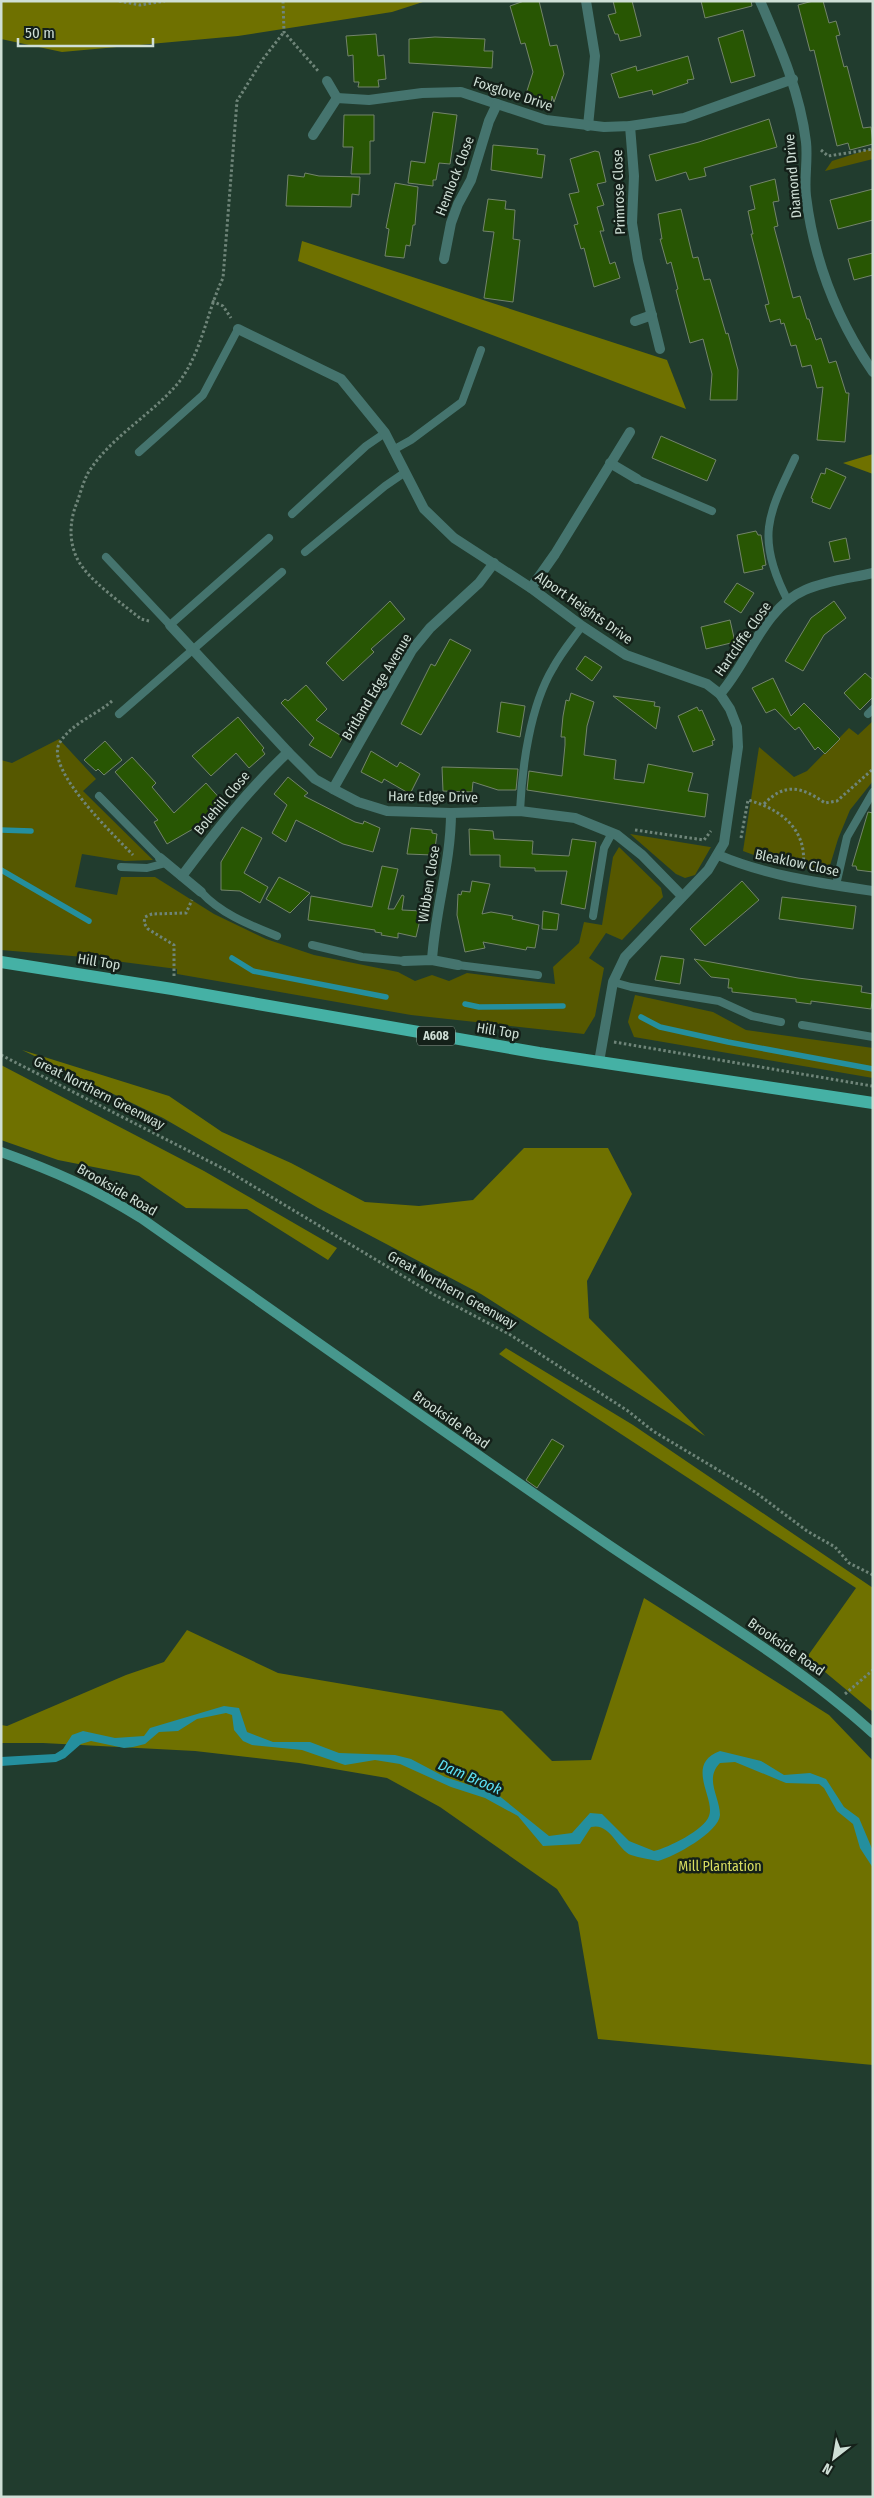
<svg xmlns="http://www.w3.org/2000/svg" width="874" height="2498" font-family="'Fira Sans Condensed',sans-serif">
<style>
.green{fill:#565800}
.forest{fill:#6f7100}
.water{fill:#248f9e}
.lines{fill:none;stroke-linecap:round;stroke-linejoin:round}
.stream{stroke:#248f9e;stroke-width:5.5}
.building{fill:#285603;stroke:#73846b}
.path{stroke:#6f8579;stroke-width:3;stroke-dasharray:2.5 2.5;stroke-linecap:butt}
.lane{stroke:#45746e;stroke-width:8}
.street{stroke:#45746e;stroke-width:10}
.secondary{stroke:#47978d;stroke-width:10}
.primary{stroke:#45b1a5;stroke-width:12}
.labels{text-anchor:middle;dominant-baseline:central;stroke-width:5;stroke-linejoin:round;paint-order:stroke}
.shield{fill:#142019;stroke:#97a69d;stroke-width:1}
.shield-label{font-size:12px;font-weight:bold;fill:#cfdfd6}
.street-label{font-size:14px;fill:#cfdfd6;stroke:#142019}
.park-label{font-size:14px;fill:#d9de61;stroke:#142019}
.water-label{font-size:15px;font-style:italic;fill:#5de2f6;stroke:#142019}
</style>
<rect width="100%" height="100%" fill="#213c2e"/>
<g class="green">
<polygon points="873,148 873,159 825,171 832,161"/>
<polygon points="873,721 873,781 850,810 838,839 828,872 776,863 743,851 759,747 794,777 807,771 849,728 858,735"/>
<polygon points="59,739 96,779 83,791 153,860 125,861 82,854 75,887 117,895 121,877 155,877 214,914 266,939 314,955 398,972 415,981 432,975 449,981 467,973 555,984 553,967 579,943 584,922 602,925 613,857 619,847 661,888 663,897 622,940 606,933 589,958 604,968 595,1016 584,1034 411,1015 177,974 177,969 84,957 1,950 1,760 12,763"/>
<polygon points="630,834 710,847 711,847 695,875 685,878 676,874"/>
<polygon points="635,995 713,1012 746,1030 873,1048 873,1078 634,1037 628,1022"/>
</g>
<g class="forest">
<polygon points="1,1 426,1 392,12 238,36 62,52 1,39"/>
<polygon points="302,241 667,360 686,409 298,261"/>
<polygon points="873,454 873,474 843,463"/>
<polygon points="22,1050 169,1096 222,1132 291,1163 365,1202 419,1206 473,1200 524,1148 608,1148 632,1194 587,1281 589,1318 705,1436 481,1294 318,1208 163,1118"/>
<polygon points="1,1065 204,1171 337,1248 328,1260 247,1209 186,1208 139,1176 58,1160 1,1140"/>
<polygon points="506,1348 633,1425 873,1588 873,1712 807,1657 856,1588 499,1354"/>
<polygon points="644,1598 829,1715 873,1761 873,2065 598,2039 578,1922 557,1889 440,1807 387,1778 299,1763 195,1751 43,1743 1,1743 1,1725 7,1726 126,1675 164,1662 187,1630 278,1673 502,1711 552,1761 591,1760"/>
</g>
<path class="water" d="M 224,1706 L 239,1708 L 247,1732 L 273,1742 L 310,1742 L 339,1753 L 395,1755 L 411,1759 L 445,1777 L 497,1794 L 549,1836 L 572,1833 L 590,1813 L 602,1814 L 629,1841 L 654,1851 C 668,1848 704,1830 709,1816 C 716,1799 684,1764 720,1751 L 761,1761 L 784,1775 L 810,1773 L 826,1779 L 844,1807 L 859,1818 L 873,1851 L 873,1868 L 860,1848 L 853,1824 L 837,1811 L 824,1788 L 819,1784 L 786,1783 L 735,1762 L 720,1763 C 704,1779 720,1797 720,1815 C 719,1832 674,1857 658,1861 C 650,1859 640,1858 631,1855 C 617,1849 610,1822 591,1827 L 580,1844 L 543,1846 L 518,1816 L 485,1798 L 451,1787 L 400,1764 L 375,1760 L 345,1765 L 302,1750 L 252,1745 L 243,1741 L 234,1730 L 232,1715 L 226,1713 L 197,1719 L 178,1731 L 159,1732 L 145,1744 L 133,1747 L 124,1748 L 91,1741 L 81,1744 L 65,1758 L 56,1762 L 1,1766 L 1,1757 L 55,1754 L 63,1749 L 72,1735 L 83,1731 L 115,1738 L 144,1736 L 150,1728 Z"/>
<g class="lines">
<g class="stream">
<polyline points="1,830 31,831"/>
<polyline points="1,870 89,921"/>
<polyline points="232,958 253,971 386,997"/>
<polyline points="465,1004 479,1007 563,1006"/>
<polyline points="641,1017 660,1027 728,1042 873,1069"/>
</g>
</g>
<g class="building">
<polygon points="524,1 539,1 550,46 557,45 564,74 554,102 552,96 551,105 525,97 533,72 525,43 521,44 510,6"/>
<polygon points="613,1 632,1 641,36 620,41 618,34 615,34 608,15 616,13"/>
<polygon points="701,1 751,1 752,6 705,18"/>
<polygon points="813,1 823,1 829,23 836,21 840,35 836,36 844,67 847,66 863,128 871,127 873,144 850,150 848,143 837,146 814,50 810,51 798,5"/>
<polygon points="743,30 755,76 731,83 718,38"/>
<polygon points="376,34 378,56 384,55 386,79 378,80 379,87 358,87 359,82 354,82 353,55 348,56 346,36"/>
<polygon points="435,37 485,39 484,51 493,51 492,68 409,63 409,39"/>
<polygon points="688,56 694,79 687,80 688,83 653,95 652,90 619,98 611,74 636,66 637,71"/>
<polygon points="433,112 457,115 450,164 439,163 436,180 433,180 433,186 408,183 411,161 425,163"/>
<polygon points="344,115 374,115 374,141 370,141 370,174 351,174 353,147 343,147"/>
<polygon points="769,119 777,147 704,168 706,176 689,180 686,172 656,181 649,155 699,142"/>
<polygon points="493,145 538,149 537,154 545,155 542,178 491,170"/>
<polygon points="595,151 599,152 606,182 597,184 604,205 597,207 604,231 600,231 610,264 615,262 620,278 594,287 584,248 581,249 574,225 578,224 569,194 579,192 570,159"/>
<polygon points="305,173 319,176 360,177 359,195 352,194 351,207 286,206 288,175 304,177"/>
<polygon points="775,179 779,201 773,202 778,226 774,227 793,298 800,296 807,319 809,319 816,340 821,338 829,363 836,361 846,393 849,393 845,442 817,440 823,387 817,388 811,365 802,367 796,345 791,346 784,323 781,324 780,319 770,322 765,305 769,304 751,234 753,234 748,211 755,209 750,186"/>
<polygon points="395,183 418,187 415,225 413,225 410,246 406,245 404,258 385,256 389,229 386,228"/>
<polygon points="873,189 873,220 838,229 830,200"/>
<polygon points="488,199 506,201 505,209 515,210 513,239 520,240 513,302 484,298 494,232 483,231"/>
<polygon points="681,209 693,258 698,257 704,280 710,279 726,334 728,333 738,370 737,400 710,400 712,374 703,339 690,343 676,290 678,289 671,262 667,264 660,239 662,239 658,214"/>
<polygon points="873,253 873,275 854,280 848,259"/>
<polygon points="661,436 716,460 707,481 652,458"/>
<polygon points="826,468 846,477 830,509 812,502 813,499 811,498 821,473 825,474"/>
<polygon points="756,531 758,535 761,535 766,565 762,566 763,569 744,573 737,535"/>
<polygon points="846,538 850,559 834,562 829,542"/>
<polygon points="737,583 754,593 741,613 724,602"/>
<polygon points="390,601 405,619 371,649 374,652 343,681 326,663"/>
<polygon points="834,601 846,618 824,635 803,671 785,661 811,618"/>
<polygon points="730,620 735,642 706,649 701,627"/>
<polygon points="450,639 471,650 421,735 401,724 431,664 435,666"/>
<polygon points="585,656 602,667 592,681 576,669"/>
<polygon points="865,673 873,680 873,697 860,710 844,693"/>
<polygon points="773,678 791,716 804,703 840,739 825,754 818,747 815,750 799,727 795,730 775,709 766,713 752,688"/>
<polygon points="306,685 327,709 316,720 343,737 331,758 309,745 314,738 281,703 285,699 288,701"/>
<polygon points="571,693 594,702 587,726 584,755 616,760 614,779 644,783 648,764 693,773 688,791 708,794 705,817 527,790 529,771 562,776 565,745 565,737 561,737 563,716 566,700 569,701"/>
<polygon points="613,696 655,702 654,706 660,707 656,729"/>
<polygon points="501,702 525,706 520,737 497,732"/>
<polygon points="697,707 699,711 702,710 715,740 712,741 713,745 693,752 678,716"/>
<polygon points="238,717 264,748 262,750 265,754 249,768 236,753 211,776 192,756"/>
<polygon points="105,741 122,760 104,775 98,769 96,771 84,760"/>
<polygon points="371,751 397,767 400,762 420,774 410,794 384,779 382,783 361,772"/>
<polygon points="132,757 156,783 152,787 174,813 206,783 223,802 205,822 167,844 154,822 158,820 115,772"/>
<polygon points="442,767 518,769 516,790 498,790 473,782 472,792 443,791"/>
<polygon points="288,777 308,793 304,796 355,822 363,824 364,821 380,828 373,852 343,844 296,820 286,842 272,833 287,805 274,794"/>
<polygon points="868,812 873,813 873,872 857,870 856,866 852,866"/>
<polygon points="242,827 262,838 244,873 268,887 260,903 240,891 221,890 221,862"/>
<polygon points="411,828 432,830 432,833 437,834 435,848 432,848 432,855 407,854"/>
<polygon points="469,829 493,831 494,839 533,841 532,854 569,856 572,839 596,842 585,909 561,904 567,871 535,871 535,868 500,867 500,855 470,855"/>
<polygon points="382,866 398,869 388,909 394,909 402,895 404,896 402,910 422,911 416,937 398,933 398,938 381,935 382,933 375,932 375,930 308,920 311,896 372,907"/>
<polygon points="279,877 310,893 290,913 266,899"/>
<polygon points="472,881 490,884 482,914 491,912 513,916 512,919 539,925 535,948 527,947 526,950 483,942 485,948 465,952 457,915 458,894 461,895 462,891 470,892"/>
<polygon points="742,881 759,900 705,946 690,929"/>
<polygon points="782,897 856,906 853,929 779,919"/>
<polygon points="543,911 559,914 557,930 542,929"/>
<polygon points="661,956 684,959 680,984 655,980"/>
<polygon points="694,959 798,978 862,986 861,992 873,994 871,1009 811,1001 811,1004 796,1002 796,999 732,992 732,988 728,988 729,979 711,977"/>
<polygon points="552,1439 564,1446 537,1488 526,1480"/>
</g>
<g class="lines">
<g class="path">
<polyline points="119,1 140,5 165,1"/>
<polyline points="283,1 284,32 319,72"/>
<polyline points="821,150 828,156 873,149"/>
<polyline points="212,301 223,306 231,318"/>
<path d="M 149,621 L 141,619 C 125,606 95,584 84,569 C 69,551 68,526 76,505 C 80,495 83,482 88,473 C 111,436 152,415 179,382 C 202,352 207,311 223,278 L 237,101 L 263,59 L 284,32"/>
<path d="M 112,701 C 96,715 70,724 59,744 C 46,771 116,837 133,855"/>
<path d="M 764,804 C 785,782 802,787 825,803 L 837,801 L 873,769"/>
<polyline points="635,830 704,840 711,831"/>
<path d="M 741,838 L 748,800 C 781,809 808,830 803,867"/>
<polyline points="174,976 174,945 148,929 144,923 145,917 152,914 186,913 192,900"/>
<polyline points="614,1042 872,1086"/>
<polyline points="1,1055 228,1171 433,1294 509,1334 628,1411 653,1431 755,1492 807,1531 835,1547 849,1563 873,1575"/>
<polyline points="845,1694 873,1670"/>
</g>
<g class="lane">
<polyline points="393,450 411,440 462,402 481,350"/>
<polyline points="139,452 203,395 238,329"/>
<polyline points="637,479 712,511"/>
<polyline points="292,514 366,446 385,433"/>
<polyline points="305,552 385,486 404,473"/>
<polyline points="106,557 170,625 269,538"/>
<path d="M 788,601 C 777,580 766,551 769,527 C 772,503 785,480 795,458"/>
<polyline points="119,714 282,572"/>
<polyline points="868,714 873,709"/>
<polyline points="99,796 160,858"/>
<path d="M 520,811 C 522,767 530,706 553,668 C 561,653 572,640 582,626"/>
<polyline points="121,867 147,868 166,863"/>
<polyline points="836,885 847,837 873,792"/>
<path d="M 201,892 C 221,914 250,925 277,936"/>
<polyline points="593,916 604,848 612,833"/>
<polyline points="312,945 362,957 404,961"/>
<polyline points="458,965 538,975"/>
<polyline points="613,982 631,987 719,1001 752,1016 781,1022"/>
<polyline points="802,1025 873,1037"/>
</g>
<g class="street">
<polyline points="586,1 595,56 588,126"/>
<path d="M 760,1 C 780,47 800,92 806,142 C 808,160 804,178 806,196 C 814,261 836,318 873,372"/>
<polyline points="327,81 337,98"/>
<polyline points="630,126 634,176 632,223 638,260 660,349"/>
<polyline points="313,135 337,98 369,100 422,93 461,92 546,120 604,127 630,126 684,118 793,79"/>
<polyline points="444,259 451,223 458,204 471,180 489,121 497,104"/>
<polyline points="635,321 652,315"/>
<polyline points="238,329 341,379 385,433 424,509 454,538 531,588 582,626 626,655 707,684 720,694 730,709 737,727 738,747 724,843 708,870 625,957 613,982 599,1062"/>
<polyline points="610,463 637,479"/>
<polyline points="531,588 555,554 630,432"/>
<polyline points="170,625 288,752 315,779 333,789 358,802 387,811 451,813 520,811 575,818 617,835 642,855 682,896"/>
<path d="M 720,694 C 749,662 763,608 805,590 C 825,581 851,578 873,573"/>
<polyline points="333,789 412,650 430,628 479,583 494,563"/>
<path d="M 718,855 C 768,876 819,883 873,891"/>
<polyline points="160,858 201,892"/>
<path d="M 182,876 C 215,832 248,790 288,752"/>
<path d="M 432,960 C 435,911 451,862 451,813"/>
<polyline points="404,961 432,960 458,965"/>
</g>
<path class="secondary" d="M 1,1152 C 54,1171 93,1188 141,1218 C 292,1324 442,1431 594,1535 C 688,1600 788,1656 873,1733"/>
<polyline class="primary" points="1,962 172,989 539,1053 873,1103"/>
</g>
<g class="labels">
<rect class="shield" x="417" y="1026.5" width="38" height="19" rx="4"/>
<g class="shield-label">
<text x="436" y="1036">A608</text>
</g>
<g class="street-label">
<text transform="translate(513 94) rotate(18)">Foxglove Drive</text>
<text transform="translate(455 176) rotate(-69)">Hemlock Close</text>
<text transform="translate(793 176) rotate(-95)">Diamond Drive</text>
<text transform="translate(619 192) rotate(-92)">Primrose Close</text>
<text transform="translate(584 608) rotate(35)">Alport Heights Drive</text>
<text transform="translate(743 639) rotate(-55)">Hartcliffe Close</text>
<text transform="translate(377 687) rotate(-59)">Britland Edge Avenue</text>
<text transform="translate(433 797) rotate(1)">Hare Edge Drive</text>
<text transform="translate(222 803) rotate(-50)">Bolehill Close</text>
<text transform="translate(797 863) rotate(12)">Bleaklow Close</text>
<text transform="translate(429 884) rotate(-81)">Wibben Close</text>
<text transform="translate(99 962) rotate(9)">Hill Top</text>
<text transform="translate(498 1031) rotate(9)">Hill Top</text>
<text transform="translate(99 1093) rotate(27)">Great Northern Greenway</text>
<text transform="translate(117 1190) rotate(30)">Brookside Road</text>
<text transform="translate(452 1290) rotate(29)">Great Northern Greenway</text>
<text transform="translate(451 1420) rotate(35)">Brookside Road</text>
<text transform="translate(786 1647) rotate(35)">Brookside Road</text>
</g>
<g class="park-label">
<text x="720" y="1866">Mill Plantation</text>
</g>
<g class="water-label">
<text transform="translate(470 1777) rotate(23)">Dam Brook</text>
</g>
</g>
<rect width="874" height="2498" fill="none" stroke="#cfdfd6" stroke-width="5"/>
<g transform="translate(834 2458) rotate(211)" stroke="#142019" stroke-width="4" paint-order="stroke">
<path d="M0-4L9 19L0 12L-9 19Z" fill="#cfdfd6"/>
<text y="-8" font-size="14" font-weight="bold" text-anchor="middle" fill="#cfdfd6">N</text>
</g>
<path d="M18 38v8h135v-8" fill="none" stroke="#cfdfd6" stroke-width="2.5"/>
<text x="25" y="38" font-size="15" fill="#cfdfd6" stroke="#142019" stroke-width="4" paint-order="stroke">50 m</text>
</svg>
